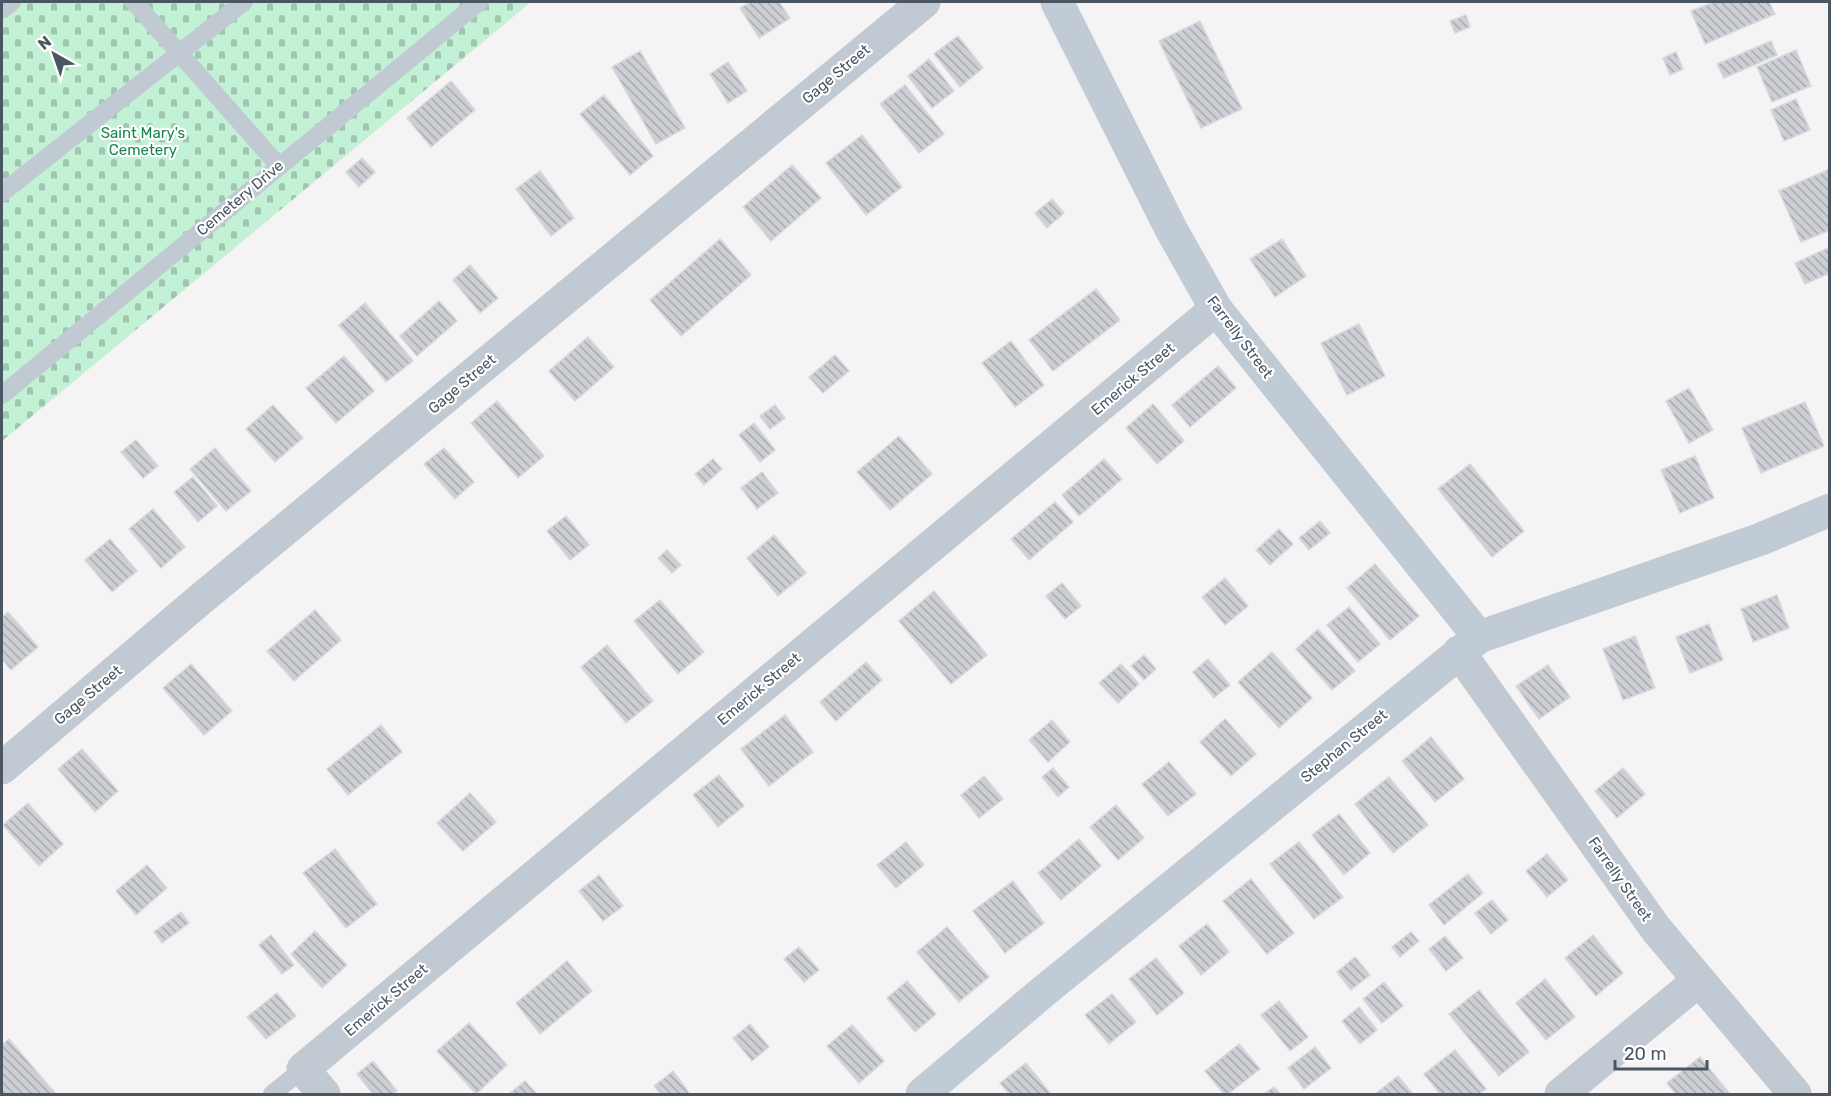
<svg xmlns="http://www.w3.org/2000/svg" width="1831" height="1096" font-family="Rubik,sans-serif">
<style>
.cemetery{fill:url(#cemetery-stones)}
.building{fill:url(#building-back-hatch);stroke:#d7d9de;stroke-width:1.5}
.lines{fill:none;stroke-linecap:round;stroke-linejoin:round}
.lane{stroke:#c1cad2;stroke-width:18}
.street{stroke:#c1cad2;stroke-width:33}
.secondary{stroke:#c1cbd6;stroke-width:33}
.labels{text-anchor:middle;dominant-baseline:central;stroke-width:4.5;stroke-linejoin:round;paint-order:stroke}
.street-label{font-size:15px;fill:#4a5661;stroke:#fff}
.park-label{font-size:15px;fill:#17864f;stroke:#fff}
</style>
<defs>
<pattern id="cemetery-stones" width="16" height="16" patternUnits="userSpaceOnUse" patternTransform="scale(1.5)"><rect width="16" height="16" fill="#c3f1d5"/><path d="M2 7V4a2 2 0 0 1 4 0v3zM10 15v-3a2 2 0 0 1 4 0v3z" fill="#a0c6b0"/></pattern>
<pattern id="building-back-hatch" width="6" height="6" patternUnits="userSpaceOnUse" patternTransform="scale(1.5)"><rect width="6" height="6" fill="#cdcfd5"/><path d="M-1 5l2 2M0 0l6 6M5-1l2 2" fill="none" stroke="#a8abb0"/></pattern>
</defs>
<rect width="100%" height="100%" fill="#f5f3f3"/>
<polygon class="cemetery" points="2,2 531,2 2,441"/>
<g class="building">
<polygon points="751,2 779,2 790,18 759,38 740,8"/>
<polygon points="1714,2 1769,2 1775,14 1705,44 1691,11"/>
<polygon points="1466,15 1470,27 1455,33 1450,21"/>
<polygon points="1200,21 1242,109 1201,128 1159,41"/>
<polygon points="958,36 983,68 960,87 934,54"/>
<polygon points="1771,41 1777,55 1724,78 1717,64"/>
<polygon points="1796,50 1811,86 1772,102 1757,67"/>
<polygon points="640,51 685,128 656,144 612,67"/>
<polygon points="1676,52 1683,69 1670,75 1663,58"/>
<polygon points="929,59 954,91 932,108 908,76"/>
<polygon points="728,62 747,91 728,103 710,74"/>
<polygon points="451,81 475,110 431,147 407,118"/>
<polygon points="905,85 944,134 919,153 880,104"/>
<polygon points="604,95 653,156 630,175 580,114"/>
<polygon points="1796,99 1810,130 1784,141 1771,110"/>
<polygon points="862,135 902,187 866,215 826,163"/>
<polygon points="362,158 375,172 359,187 346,172"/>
<polygon points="792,165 821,198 771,241 743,207"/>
<polygon points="1830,169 1830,230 1801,242 1779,191"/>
<polygon points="540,171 574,218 551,236 516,189"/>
<polygon points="1052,199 1064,213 1047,228 1035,213"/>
<polygon points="720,239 751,275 681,336 650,300"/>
<polygon points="1282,239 1306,276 1275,297 1250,259"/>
<polygon points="1828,248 1830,253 1830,273 1805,284 1795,263"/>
<polygon points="470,265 498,298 480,313 453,280"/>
<polygon points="1096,289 1120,320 1053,371 1029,340"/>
<polygon points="439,301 457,321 417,356 400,336"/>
<polygon points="365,303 413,361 386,382 339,325"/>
<polygon points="1359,324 1385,376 1347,395 1321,343"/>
<polygon points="588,337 614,367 575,401 549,371"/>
<polygon points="1011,341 1044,385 1015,407 982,363"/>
<polygon points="835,355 849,371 823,393 809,377"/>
<polygon points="344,356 374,391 336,423 306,388"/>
<polygon points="1218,366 1236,388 1190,427 1172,405"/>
<polygon points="1689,388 1713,430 1689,443 1666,401"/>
<polygon points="497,401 544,456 518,478 471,423"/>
<polygon points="1805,402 1824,446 1761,473 1742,428"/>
<polygon points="1153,404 1184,441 1157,464 1126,428"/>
<polygon points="273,405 303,438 275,462 246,429"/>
<polygon points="775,405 785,418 770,429 760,416"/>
<polygon points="754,423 775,450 760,462 739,435"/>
<polygon points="899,436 932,474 890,510 857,472"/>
<polygon points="136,440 158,466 143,478 121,452"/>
<polygon points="215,448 251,491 226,511 190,469"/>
<polygon points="444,448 474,482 455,499 424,464"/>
<polygon points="1695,456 1714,498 1680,513 1661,470"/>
<polygon points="713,459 722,469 704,485 695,474"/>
<polygon points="1104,459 1122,479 1079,516 1062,495"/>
<polygon points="1470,464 1524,531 1492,557 1438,489"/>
<polygon points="762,472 778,493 757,509 741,488"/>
<polygon points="193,477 217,506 198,522 174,492"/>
<polygon points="1055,502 1073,522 1029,560 1011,539"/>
<polygon points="153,509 185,547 161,568 129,529"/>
<polygon points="566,516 589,545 570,560 547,531"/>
<polygon points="1320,521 1330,533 1309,550 1299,538"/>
<polygon points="1279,529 1293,544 1270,565 1256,550"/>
<polygon points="774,535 806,573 778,596 747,558"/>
<polygon points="110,539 137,571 112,592 85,560"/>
<polygon points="667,550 681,565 672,573 658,558"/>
<polygon points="1375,564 1419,616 1390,640 1347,588"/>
<polygon points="1225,578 1248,606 1225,625 1202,597"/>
<polygon points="1062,583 1081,606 1065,619 1046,596"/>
<polygon points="934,591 987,655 951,684 899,621"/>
<polygon points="1777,595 1789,628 1753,642 1741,609"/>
<polygon points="660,600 704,652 678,674 634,621"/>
<polygon points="1349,607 1380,644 1358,662 1327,625"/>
<polygon points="315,610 341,640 294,681 267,651"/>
<polygon points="8,612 38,647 11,670 2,659 2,617"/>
<polygon points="1709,624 1723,660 1690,673 1676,637"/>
<polygon points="1318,629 1355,671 1332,690 1296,649"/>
<polygon points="1635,636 1655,688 1623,700 1603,649"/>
<polygon points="607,645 653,701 626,723 581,667"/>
<polygon points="1272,652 1312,698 1279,728 1238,682"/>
<polygon points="1144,655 1156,669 1144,680 1131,666"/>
<polygon points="1208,659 1230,685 1214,698 1193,672"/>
<polygon points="866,662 882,680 836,721 820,702"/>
<polygon points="191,664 232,711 204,735 163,688"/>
<polygon points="1121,664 1139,684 1118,703 1099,683"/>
<polygon points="1548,665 1570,697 1539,719 1516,686"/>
<polygon points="785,715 813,752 769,786 741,749"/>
<polygon points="1225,719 1256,754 1231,776 1200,742"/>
<polygon points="1052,720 1070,742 1048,762 1029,740"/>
<polygon points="381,725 402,752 348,795 327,769"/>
<polygon points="1431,737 1464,779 1435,802 1402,761"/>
<polygon points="82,749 118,791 95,812 58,769"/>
<polygon points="1169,762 1196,794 1168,816 1142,784"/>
<polygon points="1053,768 1069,787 1058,797 1042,777"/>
<polygon points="1623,768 1645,794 1617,818 1595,791"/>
<polygon points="719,775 744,806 718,827 693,795"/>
<polygon points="984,776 1003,799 979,818 961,795"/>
<polygon points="1389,777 1428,825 1393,853 1355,804"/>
<polygon points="470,793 496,822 463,851 437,823"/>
<polygon points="28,803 63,844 39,866 3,825"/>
<polygon points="1116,805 1144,838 1118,860 1090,827"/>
<polygon points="1339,814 1370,853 1344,875 1312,835"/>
<polygon points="1079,839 1101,866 1061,900 1038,873"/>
<polygon points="906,842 924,865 896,888 877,865"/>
<polygon points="1299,842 1343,897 1314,919 1270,864"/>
<polygon points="335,849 377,904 346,928 303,873"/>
<polygon points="1547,854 1568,880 1547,897 1526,871"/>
<polygon points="147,865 167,888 136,915 116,891"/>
<polygon points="1468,874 1483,893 1444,925 1429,905"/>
<polygon points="599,875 623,906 603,921 579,891"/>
<polygon points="1251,879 1294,933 1267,954 1223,901"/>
<polygon points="1013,881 1044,923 1005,953 973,911"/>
<polygon points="1492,900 1508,920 1491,934 1475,913"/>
<polygon points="181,912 189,923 162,943 154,932"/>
<polygon points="1207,924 1229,952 1201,975 1179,946"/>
<polygon points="947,927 989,977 959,1002 917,952"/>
<polygon points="315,931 347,965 322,988 291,954"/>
<polygon points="1411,932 1419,941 1400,957 1392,947"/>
<polygon points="271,935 294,965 282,974 259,945"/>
<polygon points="1593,935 1623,973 1596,996 1565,958"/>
<polygon points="1445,936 1463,958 1446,971 1429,949"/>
<polygon points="799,947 819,970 804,982 784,959"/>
<polygon points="1355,957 1370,975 1351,990 1337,972"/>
<polygon points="1156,958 1184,993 1157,1015 1129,979"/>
<polygon points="567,961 592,991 540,1034 516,1003"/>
<polygon points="1545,979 1575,1017 1546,1040 1516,1003"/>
<polygon points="907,981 936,1014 915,1032 887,998"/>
<polygon points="1384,982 1403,1006 1382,1023 1363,999"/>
<polygon points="1479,990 1529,1052 1499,1076 1449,1014"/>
<polygon points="277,993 296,1016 266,1039 247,1017"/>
<polygon points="1112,994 1136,1022 1109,1044 1085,1015"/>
<polygon points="1279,1001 1308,1037 1290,1051 1261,1015"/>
<polygon points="1359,1007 1377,1030 1360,1044 1342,1021"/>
<polygon points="469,1023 507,1065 476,1094 437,1051"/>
<polygon points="750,1024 769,1047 752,1061 733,1038"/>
<polygon points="852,1025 884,1061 859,1083 827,1046"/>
<polygon points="9,1039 56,1094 2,1094 2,1045"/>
<polygon points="1239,1044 1260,1069 1228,1094 1224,1094 1205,1071"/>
<polygon points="1315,1047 1331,1068 1304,1089 1288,1068"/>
<polygon points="1455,1050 1486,1089 1479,1094 1440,1094 1424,1074"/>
<polygon points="1700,1057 1730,1094 1676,1094 1667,1083"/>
<polygon points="373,1061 397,1091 392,1094 373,1094 357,1074"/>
<polygon points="1026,1063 1051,1094 1009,1094 1000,1083"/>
<polygon points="673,1071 690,1094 661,1094 654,1086"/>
<polygon points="1398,1076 1413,1094 1375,1094"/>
<polygon points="525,1081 537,1094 509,1094"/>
<polygon points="1274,1087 1281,1094 1264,1094"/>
</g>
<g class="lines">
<g class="lane">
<polyline points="134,2 279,166"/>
<polyline points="2,10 12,2"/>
<polyline points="2,193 244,2"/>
<polyline points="2,395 479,2"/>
<polyline points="272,1094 303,1069"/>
</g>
<g class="street">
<polyline points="1459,652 1656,929 1795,1094"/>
<polyline points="2,768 196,603 924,2"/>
<polyline points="324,1094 303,1069 1216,309"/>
<polyline points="1561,1094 1698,981"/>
</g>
<g class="secondary">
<polyline points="1057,2 1171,229 1216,309 1479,637"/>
<polyline points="922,1094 1044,991 1479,637 1761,539 1830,510"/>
</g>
</g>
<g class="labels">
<g class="street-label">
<text transform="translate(836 74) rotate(-40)">Gage Street</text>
<text transform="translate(240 198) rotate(-40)">Cemetery Drive</text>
<text transform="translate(1240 337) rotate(53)">Farrelly Street</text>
<text transform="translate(1133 379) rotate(-40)">Emerick Street</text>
<text transform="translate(462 384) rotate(-40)">Gage Street</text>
<text transform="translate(759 689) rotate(-40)">Emerick Street</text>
<text transform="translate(88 695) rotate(-40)">Gage Street</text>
<text transform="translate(1344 746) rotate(-39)">Stephan Street</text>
<text transform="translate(1620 879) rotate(55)">Farrelly Street</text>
<text transform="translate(386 1000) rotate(-40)">Emerick Street</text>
</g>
<g class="park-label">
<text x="143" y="133">Saint Mary's<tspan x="143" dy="17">Cemetery</tspan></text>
</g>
</g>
<rect width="1831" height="1096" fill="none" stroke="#4a5661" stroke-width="6"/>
<g transform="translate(54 54) rotate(320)" stroke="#ffffff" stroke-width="4.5" paint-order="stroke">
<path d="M0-4.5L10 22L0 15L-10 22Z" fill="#4a5661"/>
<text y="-9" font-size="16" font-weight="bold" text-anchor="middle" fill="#4a5661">N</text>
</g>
<path d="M1615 1060v9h92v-9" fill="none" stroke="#4a5661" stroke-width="3"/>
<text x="1624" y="1060" font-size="18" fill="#4a5661" stroke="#ffffff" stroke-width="4.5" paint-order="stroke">20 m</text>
</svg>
